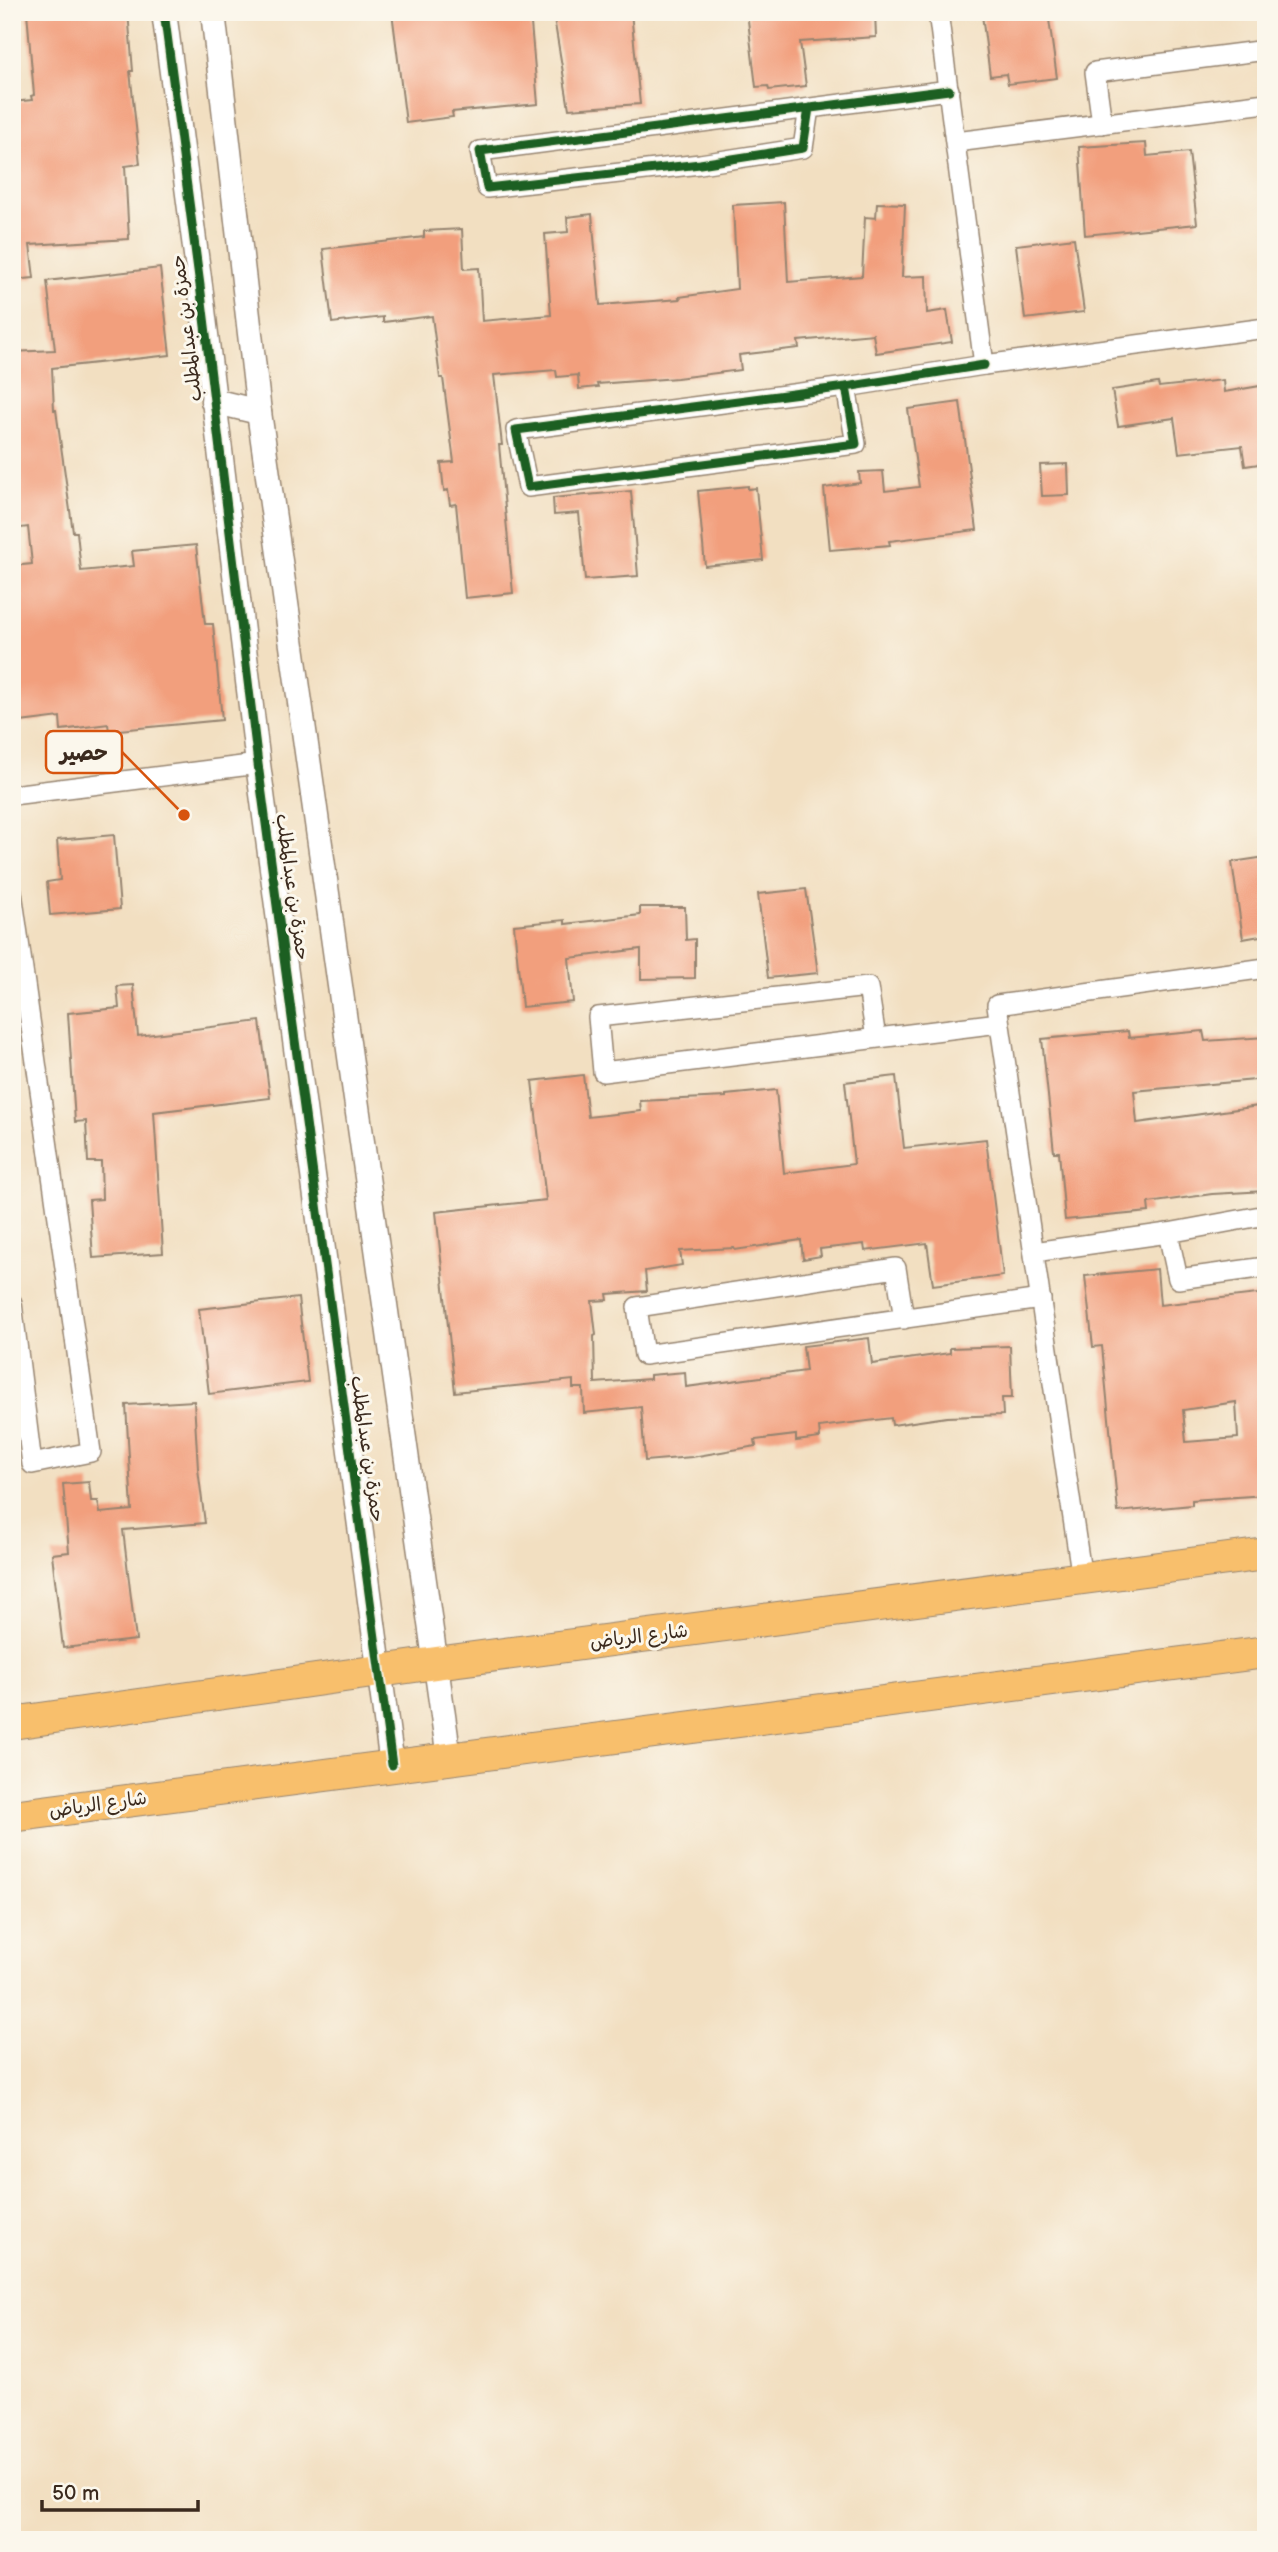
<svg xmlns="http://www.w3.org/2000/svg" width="1278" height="2552" font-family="'Balsamiq Sans','Playpen Sans Arabic',sans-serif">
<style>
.building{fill:#f29f7d;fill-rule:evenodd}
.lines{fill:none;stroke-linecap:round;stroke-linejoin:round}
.minor-casing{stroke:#968470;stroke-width:22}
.tertiary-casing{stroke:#968470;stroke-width:27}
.primary-casing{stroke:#968470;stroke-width:34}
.minor{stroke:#fff;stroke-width:19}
.tertiary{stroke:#fff;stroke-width:24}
.primary{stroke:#f8bf6c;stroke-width:32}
.cycleway-casing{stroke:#fbf7ec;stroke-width:13}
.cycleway{stroke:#1b5e20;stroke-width:9}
.labels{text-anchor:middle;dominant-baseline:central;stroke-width:6;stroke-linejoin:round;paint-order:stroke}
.street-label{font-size:19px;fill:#3b2a1e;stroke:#fbf7ec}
.leader{fill:none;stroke:#d7540e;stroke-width:2.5}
.callout-dot{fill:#d7540e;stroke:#fbf7ec;stroke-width:2.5}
.callout{fill:#fbf7ec;stroke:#d7540e;stroke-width:2.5}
.callout-label{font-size:21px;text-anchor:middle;font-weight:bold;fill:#3b2a1e}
</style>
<rect width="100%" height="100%" fill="#fbf7ec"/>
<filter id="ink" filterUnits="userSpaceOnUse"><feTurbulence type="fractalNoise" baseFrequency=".0143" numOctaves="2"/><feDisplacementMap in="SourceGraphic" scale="14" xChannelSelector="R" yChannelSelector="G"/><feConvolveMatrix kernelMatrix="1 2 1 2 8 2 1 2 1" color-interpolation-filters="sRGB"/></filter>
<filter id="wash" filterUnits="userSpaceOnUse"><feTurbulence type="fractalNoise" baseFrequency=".00686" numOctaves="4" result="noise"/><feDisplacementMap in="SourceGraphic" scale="28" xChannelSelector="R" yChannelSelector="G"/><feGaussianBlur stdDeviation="1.57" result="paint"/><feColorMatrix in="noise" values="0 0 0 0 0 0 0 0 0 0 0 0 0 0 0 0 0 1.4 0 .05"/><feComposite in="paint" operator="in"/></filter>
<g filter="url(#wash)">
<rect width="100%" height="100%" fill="#f2dfc1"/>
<g id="blocks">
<g class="building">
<polygon points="27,12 128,12 133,71 130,71 140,164 125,166 129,239 30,245 34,278 12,280 12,102 32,100 31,96 34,95"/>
<polygon points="392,12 530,12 538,104 452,112 453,117 406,123"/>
<polygon points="553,12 631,12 640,104 569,109"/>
<polygon points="747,12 875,12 876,37 800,42 806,86 769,90 768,86 756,87"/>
<polygon points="1002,12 1048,12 1057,78 1008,84 1006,74 990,76 982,15"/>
<polygon points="1146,143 1147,156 1189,152 1197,224 1085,235 1079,147"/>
<polygon points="784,202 788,282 862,276 865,217 876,218 877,203 905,204 902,277 926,276 927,313 947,310 952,342 876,353 873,334 798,341 799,348 739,355 741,370 677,378 597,384 598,387 579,389 578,375 557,377 556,370 494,375 502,445 499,445 513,593 465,598 456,504 450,505 448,490 444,491 441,463 454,462 443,378 440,378 432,316 383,322 383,317 332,323 323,249 424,237 424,231 462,229 464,269 479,268 482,321 551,315 545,234 568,232 567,217 592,214 600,305 680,299 679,297 737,289 733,205"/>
<polygon points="1074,238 1084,312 1025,319 1016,245"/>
<polygon points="160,268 170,355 52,368 54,410 56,410 73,532 77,532 81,571 134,566 132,551 196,545 205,624 213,624 222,720 109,731 108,724 61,730 60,717 12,723 12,663 17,662 12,619 12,566 32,564 28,527 12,529 12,352 55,350 47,281"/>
<polygon points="1223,380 1224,392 1266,385 1266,463 1245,466 1242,446 1179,453 1174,418 1118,426 1112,390 1158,383 1159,387"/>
<polygon points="960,402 977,530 889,541 890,545 830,550 824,488 860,483 859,472 883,471 885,491 919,487 908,409"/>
<polygon points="1068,464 1069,495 1042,496 1040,465"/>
<polygon points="748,486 748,489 756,488 763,560 705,566 698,491"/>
<polygon points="631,491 638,576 585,580 579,513 554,515 553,498"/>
<polygon points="114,835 120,909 50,915 47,882 60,880 57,840"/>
<polygon points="1266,857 1266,935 1243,939 1232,862"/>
<polygon points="806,889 818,973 768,978 758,894"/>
<polygon points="640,907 685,907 686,940 695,939 695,978 641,979 641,949 569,958 573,1002 522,1007 514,925 565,920 565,924 640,915"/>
<polygon points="133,985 138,1036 260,1021 270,1098 154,1112 163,1253 93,1258 89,1200 102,1199 101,1162 88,1162 86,1121 75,1122 68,1013 119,1008 117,986"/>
<polygon points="1128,1031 1129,1038 1203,1031 1205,1041 1266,1037 1266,1079 1134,1091 1137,1123 1266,1105 1266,1135 1264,1135 1266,1191 1212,1194 1148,1203 1149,1212 1065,1220 1059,1152 1054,1152 1042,1039"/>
<polygon points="583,1075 588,1117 641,1111 640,1101 726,1097 726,1095 776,1090 784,1173 854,1164 845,1082 896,1076 904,1148 986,1139 1003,1276 933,1285 927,1243 865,1251 864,1244 820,1249 821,1256 803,1259 801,1240 735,1250 734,1248 680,1251 682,1265 645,1271 647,1291 607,1294 608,1300 592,1301 596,1335 594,1336 595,1383 650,1379 650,1375 685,1372 686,1387 806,1371 803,1346 869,1338 872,1364 950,1353 950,1348 1010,1346 1012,1398 1002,1398 1003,1415 947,1417 892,1425 891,1418 819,1427 820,1438 796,1441 796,1435 755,1440 756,1446 692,1457 645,1461 641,1407 584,1413 583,1388 573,1388 573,1380 455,1392 436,1212 546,1200 532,1081"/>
<path d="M 1157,1269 L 1160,1305 L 1266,1293 L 1266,1495 L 1192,1500 L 1192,1505 L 1118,1512 L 1102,1346 L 1093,1347 L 1085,1276 ZM 1236,1402 L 1238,1438 L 1186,1442 L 1183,1410 Z"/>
<polygon points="298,1298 308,1382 209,1394 199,1309"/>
<polygon points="194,1401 198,1469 205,1523 123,1530 136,1640 63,1648 52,1554 69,1552 63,1484 89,1482 91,1501 98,1501 100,1513 132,1510 126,1405"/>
</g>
</g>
</g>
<g filter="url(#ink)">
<use href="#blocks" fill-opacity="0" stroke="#968470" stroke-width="2"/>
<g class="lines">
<g class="minor-casing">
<g id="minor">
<polyline points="938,12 984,365 1266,328"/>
<polyline points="809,108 803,148 700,164 487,188 480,151 949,90"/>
<polyline points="1102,124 1095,72 1266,50"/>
<polyline points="956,142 1266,103"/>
<polyline points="846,387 856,444 528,487 516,430 846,387 984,365"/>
<polyline points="12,795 258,764"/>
<polyline points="12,892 91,1452 32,1464 12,1303"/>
<polyline points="876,1038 868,987 598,1017 603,1072 999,1023"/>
<polyline points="1168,1233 1178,1279 1266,1267"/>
<polyline points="1034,1252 1168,1233 1266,1215"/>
<polyline points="904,1319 896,1268 637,1307 644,1355 1041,1299"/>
<polyline points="1082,1579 997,1005 1266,968"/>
</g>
</g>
<g class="tertiary-casing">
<g id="tertiary">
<polyline points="164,12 201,293 258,764 392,1765"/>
<polyline points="213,12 259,412 449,1758"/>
<polyline points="213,401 259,412"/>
</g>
</g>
<g class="primary-casing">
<g id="primary">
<polyline points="12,1723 436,1663 1266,1554"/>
<polyline points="12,1816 1266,1652"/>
</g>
</g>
<use href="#minor" class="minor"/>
<use href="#tertiary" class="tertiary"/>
<use href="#primary" class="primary"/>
<g class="cycleway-casing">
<g id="cycleway">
<polyline points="164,12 201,293 258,764 392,1765"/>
<polyline points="809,108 803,148 700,164 487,188 480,151 949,90"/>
<polyline points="846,387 856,444 528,487 516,430 846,387 984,365"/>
</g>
</g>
<use href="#cycleway" class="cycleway"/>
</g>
</g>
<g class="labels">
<g class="street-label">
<text transform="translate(187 328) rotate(-97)">حمزة بن عبدالمطلب</text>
<text transform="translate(292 887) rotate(82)">حمزة بن عبدالمطلب</text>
<text transform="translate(367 1449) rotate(82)">حمزة بن عبدالمطلب</text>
<text transform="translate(639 1637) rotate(-7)">شارع الرياض</text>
<text transform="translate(98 1805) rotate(-8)">شارع الرياض</text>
</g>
</g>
<path class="leader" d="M184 815L122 752"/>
<circle class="callout-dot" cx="184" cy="815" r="7"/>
<rect class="callout" x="46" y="731" width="76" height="42" rx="7"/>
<g class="callout-label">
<text x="84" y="760">حصير</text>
</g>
<rect width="1278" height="2552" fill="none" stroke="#fbf7ec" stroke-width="42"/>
<path d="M42 2500v10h156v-10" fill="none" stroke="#3b2a1e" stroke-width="3.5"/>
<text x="52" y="2500" font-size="21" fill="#3b2a1e" stroke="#fbf7ec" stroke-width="5" paint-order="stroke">50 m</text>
</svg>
